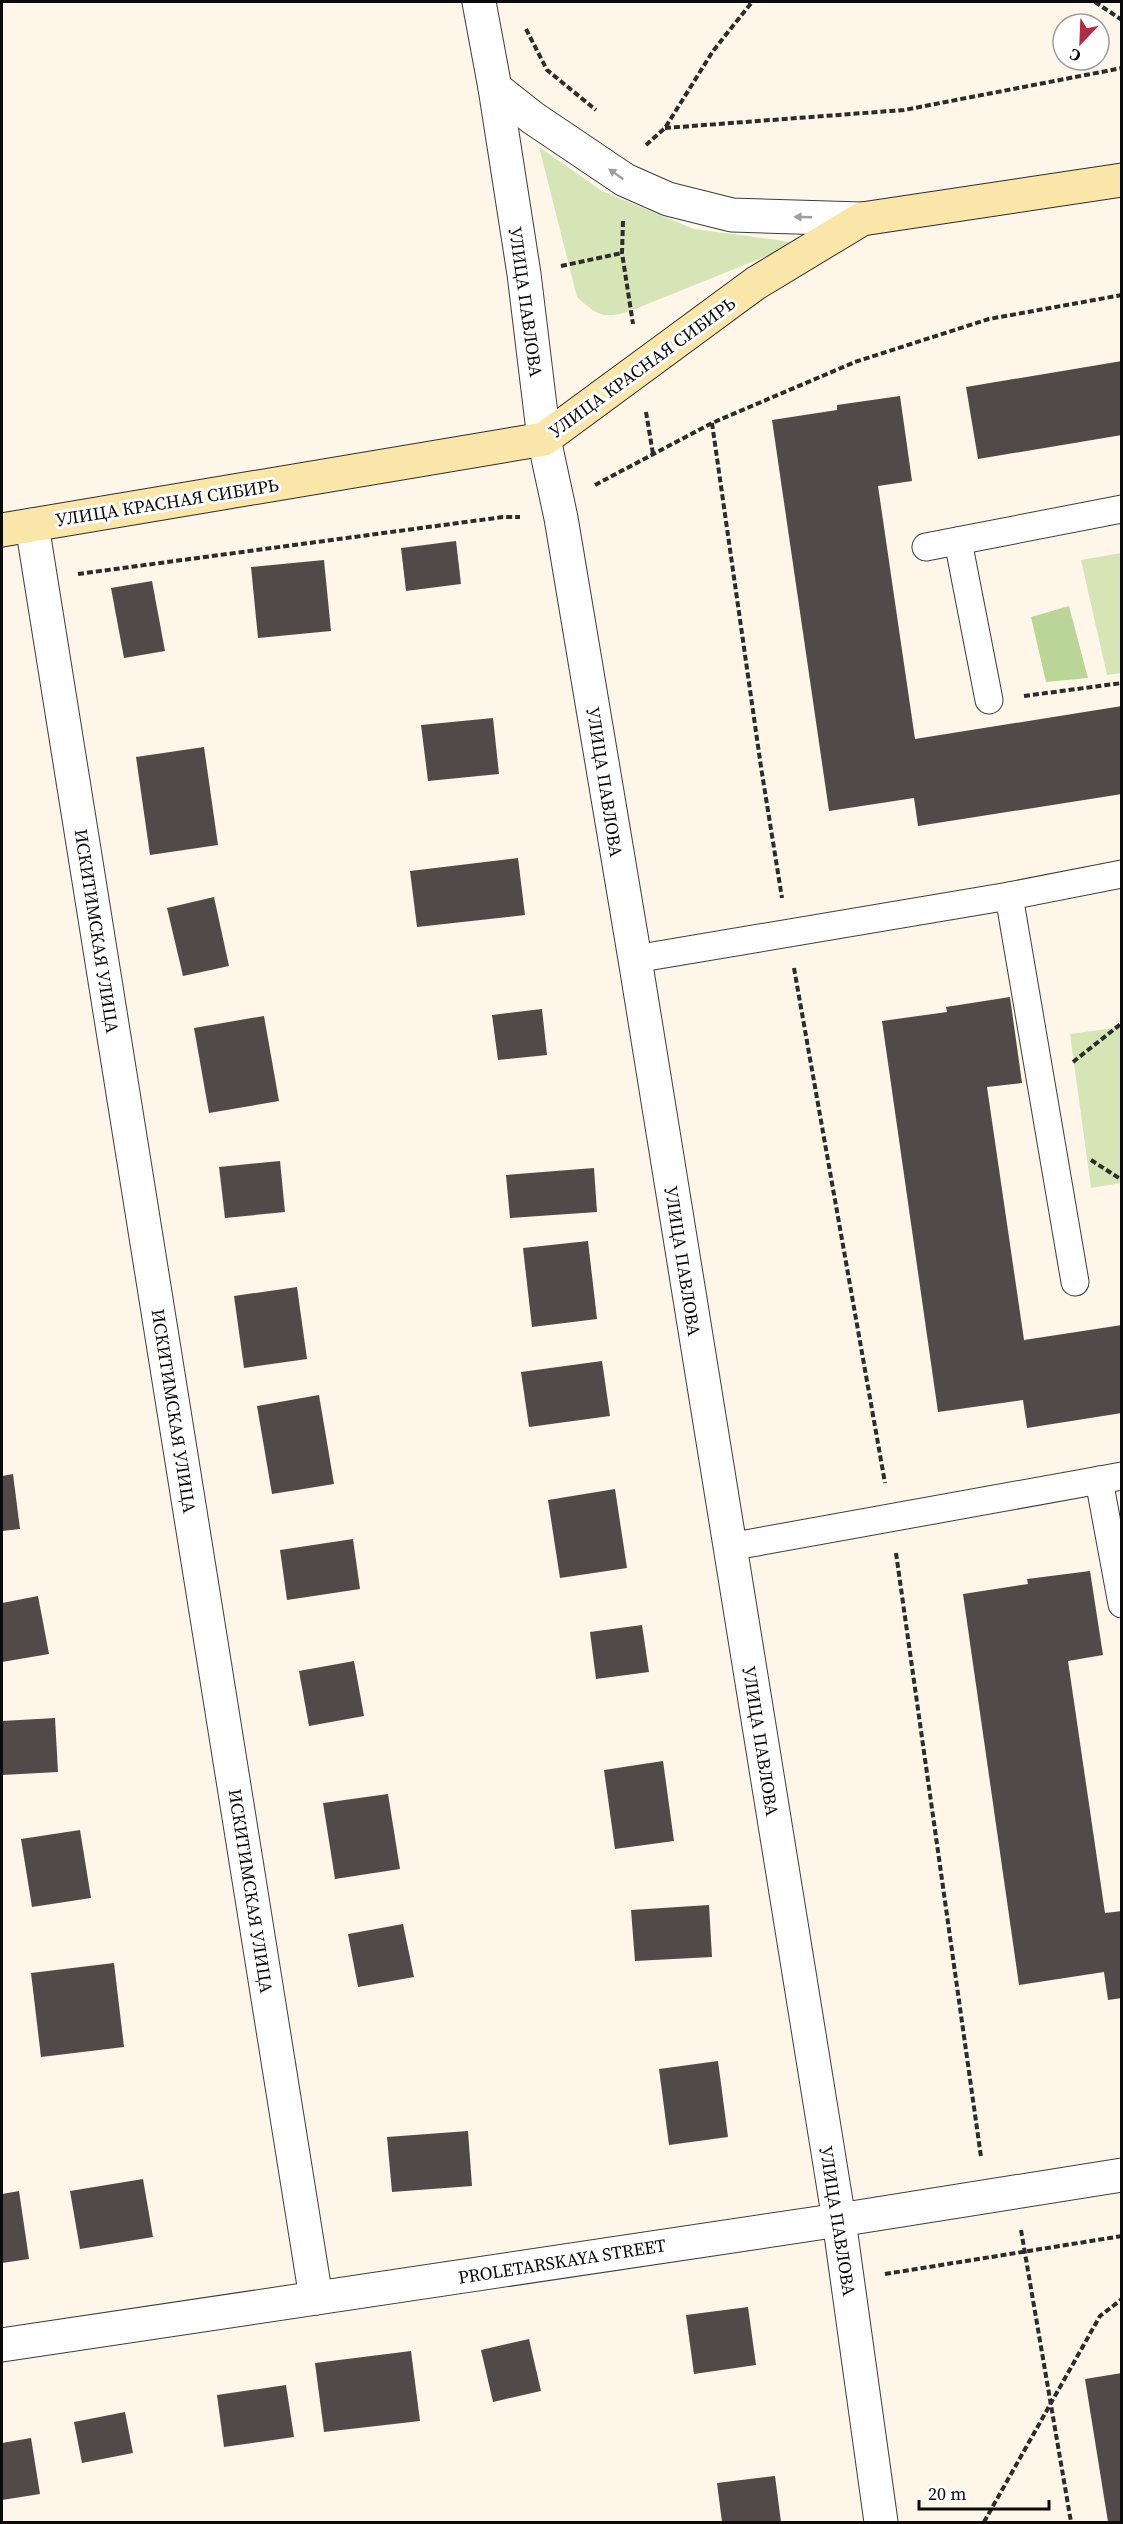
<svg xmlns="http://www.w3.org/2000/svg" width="1123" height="2524" font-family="'Source Serif 4',serif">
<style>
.green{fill:#d5e5b6}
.forest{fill:#bbd596}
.building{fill:#524a48}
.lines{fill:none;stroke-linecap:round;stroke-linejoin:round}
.service-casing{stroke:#3d3d3d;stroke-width:29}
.minor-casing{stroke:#3d3d3d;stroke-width:35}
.tertiary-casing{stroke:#3d3d3d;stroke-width:35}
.secondary-casing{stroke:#2c2c2c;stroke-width:35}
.path{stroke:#2c2c2c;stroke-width:4;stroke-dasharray:6 3;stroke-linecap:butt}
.service{stroke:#fff;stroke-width:27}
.minor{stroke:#fff;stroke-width:33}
.tertiary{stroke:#fff;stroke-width:33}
.secondary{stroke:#fae6a8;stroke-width:33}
.oneway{fill:#9d9d9d}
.labels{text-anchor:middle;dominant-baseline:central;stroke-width:6;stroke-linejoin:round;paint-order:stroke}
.street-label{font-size:18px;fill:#0a0a0a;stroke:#fff}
</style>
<rect width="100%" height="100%" fill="#fef7e9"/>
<g class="green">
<path d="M 539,147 L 602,191 L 694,229 L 799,243 L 630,311 C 603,320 597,315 577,297 Z"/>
<polygon points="1121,553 1121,673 1107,675 1081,560"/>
<polygon points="1121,1027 1121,1183 1091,1188 1070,1034"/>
</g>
<polygon class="forest" points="1069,606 1088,678 1046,682 1031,617"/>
<g class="building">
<polygon points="1122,361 1122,435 978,459 966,387"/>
<polygon points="900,396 912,481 878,486 915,739 1122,706 1122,794 918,826 914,798 829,811 772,420 837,410 837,405"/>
<polygon points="456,541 461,584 406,591 401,548"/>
<polygon points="324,560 331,631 258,638 251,567"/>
<polygon points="152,581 165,651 124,658 111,588"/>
<polygon points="493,718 499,774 428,781 421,725"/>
<polygon points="204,747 218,845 150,855 136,757"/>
<polygon points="518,858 525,915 417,927 410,871"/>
<polygon points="214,897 229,966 183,976 167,908"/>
<polygon points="1010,997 1022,1083 987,1087 1024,1340 1122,1325 1122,1413 1027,1428 1023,1400 938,1412 882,1021 947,1012 946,1007"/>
<polygon points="542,1009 547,1055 498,1060 492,1015"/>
<polygon points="264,1016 279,1101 209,1113 194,1028"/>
<polygon points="280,1161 285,1212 225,1218 219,1167"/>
<polygon points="594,1168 597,1212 510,1218 506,1175"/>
<polygon points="588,1241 597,1319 532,1327 523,1248"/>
<polygon points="297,1287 307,1359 244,1368 234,1296"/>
<polygon points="602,1361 610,1416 529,1427 521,1372"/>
<polygon points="319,1395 334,1484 272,1494 257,1406"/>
<polygon points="13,1474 20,1529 2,1531 2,1476"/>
<polygon points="615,1489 627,1568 560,1578 548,1500"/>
<polygon points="353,1539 360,1589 287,1600 280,1550"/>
<polygon points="1090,1571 1103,1655 1068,1661 1105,1913 1122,1911 1122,1998 1108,2000 1104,1972 1019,1985 963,1594 1028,1584 1027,1579"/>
<polygon points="38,1596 49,1654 2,1662 2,1603"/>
<polygon points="642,1625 649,1672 596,1679 590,1632"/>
<polygon points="354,1661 364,1716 309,1726 299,1671"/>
<polygon points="55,1718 58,1772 2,1775 2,1721"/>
<polygon points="663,1761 674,1841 615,1849 604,1770"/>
<polygon points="388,1794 400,1869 335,1879 323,1803"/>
<polygon points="80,1830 91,1898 32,1907 21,1839"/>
<polygon points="709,1905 712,1957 635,1961 631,1910"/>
<polygon points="403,1924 414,1977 358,1987 348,1934"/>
<polygon points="114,1963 124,2047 41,2057 31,1973"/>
<polygon points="718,2061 728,2137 669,2145 659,2069"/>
<polygon points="468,2131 472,2186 392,2192 387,2137"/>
<polygon points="143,2179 153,2237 80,2249 70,2191"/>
<polygon points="19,2191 29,2259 2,2263 2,2194"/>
<polygon points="748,2307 756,2365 694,2374 686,2315"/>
<polygon points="529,2339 541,2391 493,2402 481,2350"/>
<polygon points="411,2351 420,2421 324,2432 315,2363"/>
<polygon points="1122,2373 1122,2522 1108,2522 1085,2379"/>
<polygon points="286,2385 294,2437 224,2447 217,2395"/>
<polygon points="125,2412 133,2453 82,2463 74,2422"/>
<polygon points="31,2438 40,2494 2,2500 2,2443"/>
<polygon points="775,2476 781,2522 722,2522 717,2483"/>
</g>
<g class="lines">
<g class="service-casing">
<g id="service">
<polyline points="958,541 989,700"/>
<polyline points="926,547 1122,509"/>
<polyline points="1009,896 1075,1282"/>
<polyline points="635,959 1009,896 1122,874"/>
<polyline points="1099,1480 1122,1604"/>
<polyline points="729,1547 1122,1476"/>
</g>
</g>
<g class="minor-casing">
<g id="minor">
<polyline points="32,525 316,2298"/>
<polyline points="2,2345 839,2220 1122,2175"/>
</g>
</g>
<g class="tertiary-casing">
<g id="tertiary">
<polyline points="479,2 495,88 524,274 544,439 561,518 635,959 839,2220 881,2522"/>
<polyline points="495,88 533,118 625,180 668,199 732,215 862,219"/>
</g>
</g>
<g class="secondary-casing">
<polyline id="secondary" points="2,530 544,439 756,283 862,219 1122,180"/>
</g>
<g class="path">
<polyline points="1095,2 1122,20"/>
<polyline points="526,29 547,70 596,110"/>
<polyline points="665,128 904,110 1122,68"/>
<polyline points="646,145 665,128 713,51 752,2"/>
<polyline points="623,221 622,253 633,324"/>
<polyline points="561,266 622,253"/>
<polyline points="646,412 653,454"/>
<polyline points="712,423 761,767 782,898"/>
<polyline points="595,485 712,423 855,362 989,319 1122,295"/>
<polyline points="78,574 503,517 520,517"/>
<polyline points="1024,696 1122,683"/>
<polyline points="794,968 885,1483"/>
<polyline points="1073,1062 1122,1023"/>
<polyline points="1091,1160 1122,1180"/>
<polyline points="896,1553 981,2157"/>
<polyline points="1021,2230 1071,2522"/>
<polyline points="885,2274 1122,2236"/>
<polyline points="984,2522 1100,2316 1122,2299"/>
</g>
<use href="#service" class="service"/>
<use href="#minor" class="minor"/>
<use href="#tertiary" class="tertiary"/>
<use href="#secondary" class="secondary"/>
</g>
<defs><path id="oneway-solid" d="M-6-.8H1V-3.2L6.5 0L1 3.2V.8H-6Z" transform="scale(1.5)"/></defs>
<g class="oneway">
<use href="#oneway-solid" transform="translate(616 174) rotate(-145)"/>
<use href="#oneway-solid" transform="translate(803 217) rotate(-178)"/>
</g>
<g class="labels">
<g class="street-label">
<text transform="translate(526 302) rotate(82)">УЛИЦА ПАВЛОВА</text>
<text transform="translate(642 367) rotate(-36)">УЛИЦА КРАСНАЯ СИБИРЬ</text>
<text transform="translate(167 502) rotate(-9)">УЛИЦА КРАСНАЯ СИБИРЬ</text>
<text transform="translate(605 782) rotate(81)">УЛИЦА ПАВЛОВА</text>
<text transform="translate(97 931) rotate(81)">ИСКИТИМСКАЯ УЛИЦА</text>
<text transform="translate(683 1261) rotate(81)">УЛИЦА ПАВЛОВА</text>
<text transform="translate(174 1411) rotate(81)">ИСКИТИМСКАЯ УЛИЦА</text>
<text transform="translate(761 1741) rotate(81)">УЛИЦА ПАВЛОВА</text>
<text transform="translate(251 1891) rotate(81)">ИСКИТИМСКАЯ УЛИЦА</text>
<text transform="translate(838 2221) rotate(81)">УЛИЦА ПАВЛОВА</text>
<text transform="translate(562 2261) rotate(-9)">PROLETARSKAYA STREET</text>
</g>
</g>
<rect width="1123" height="2524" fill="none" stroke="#0a0a0a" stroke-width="6"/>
<g transform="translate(1081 42) rotate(203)"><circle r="28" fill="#ffffff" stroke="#9d9d9d" stroke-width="1.5"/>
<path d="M0-4.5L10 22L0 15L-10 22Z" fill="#b12c44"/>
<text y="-9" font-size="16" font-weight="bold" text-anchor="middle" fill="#0a0a0a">С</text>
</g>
<path d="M919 2500v9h130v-9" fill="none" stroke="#0a0a0a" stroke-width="3"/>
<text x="928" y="2500" font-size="18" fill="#0a0a0a" stroke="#ffffff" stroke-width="4.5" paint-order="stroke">20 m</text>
</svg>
